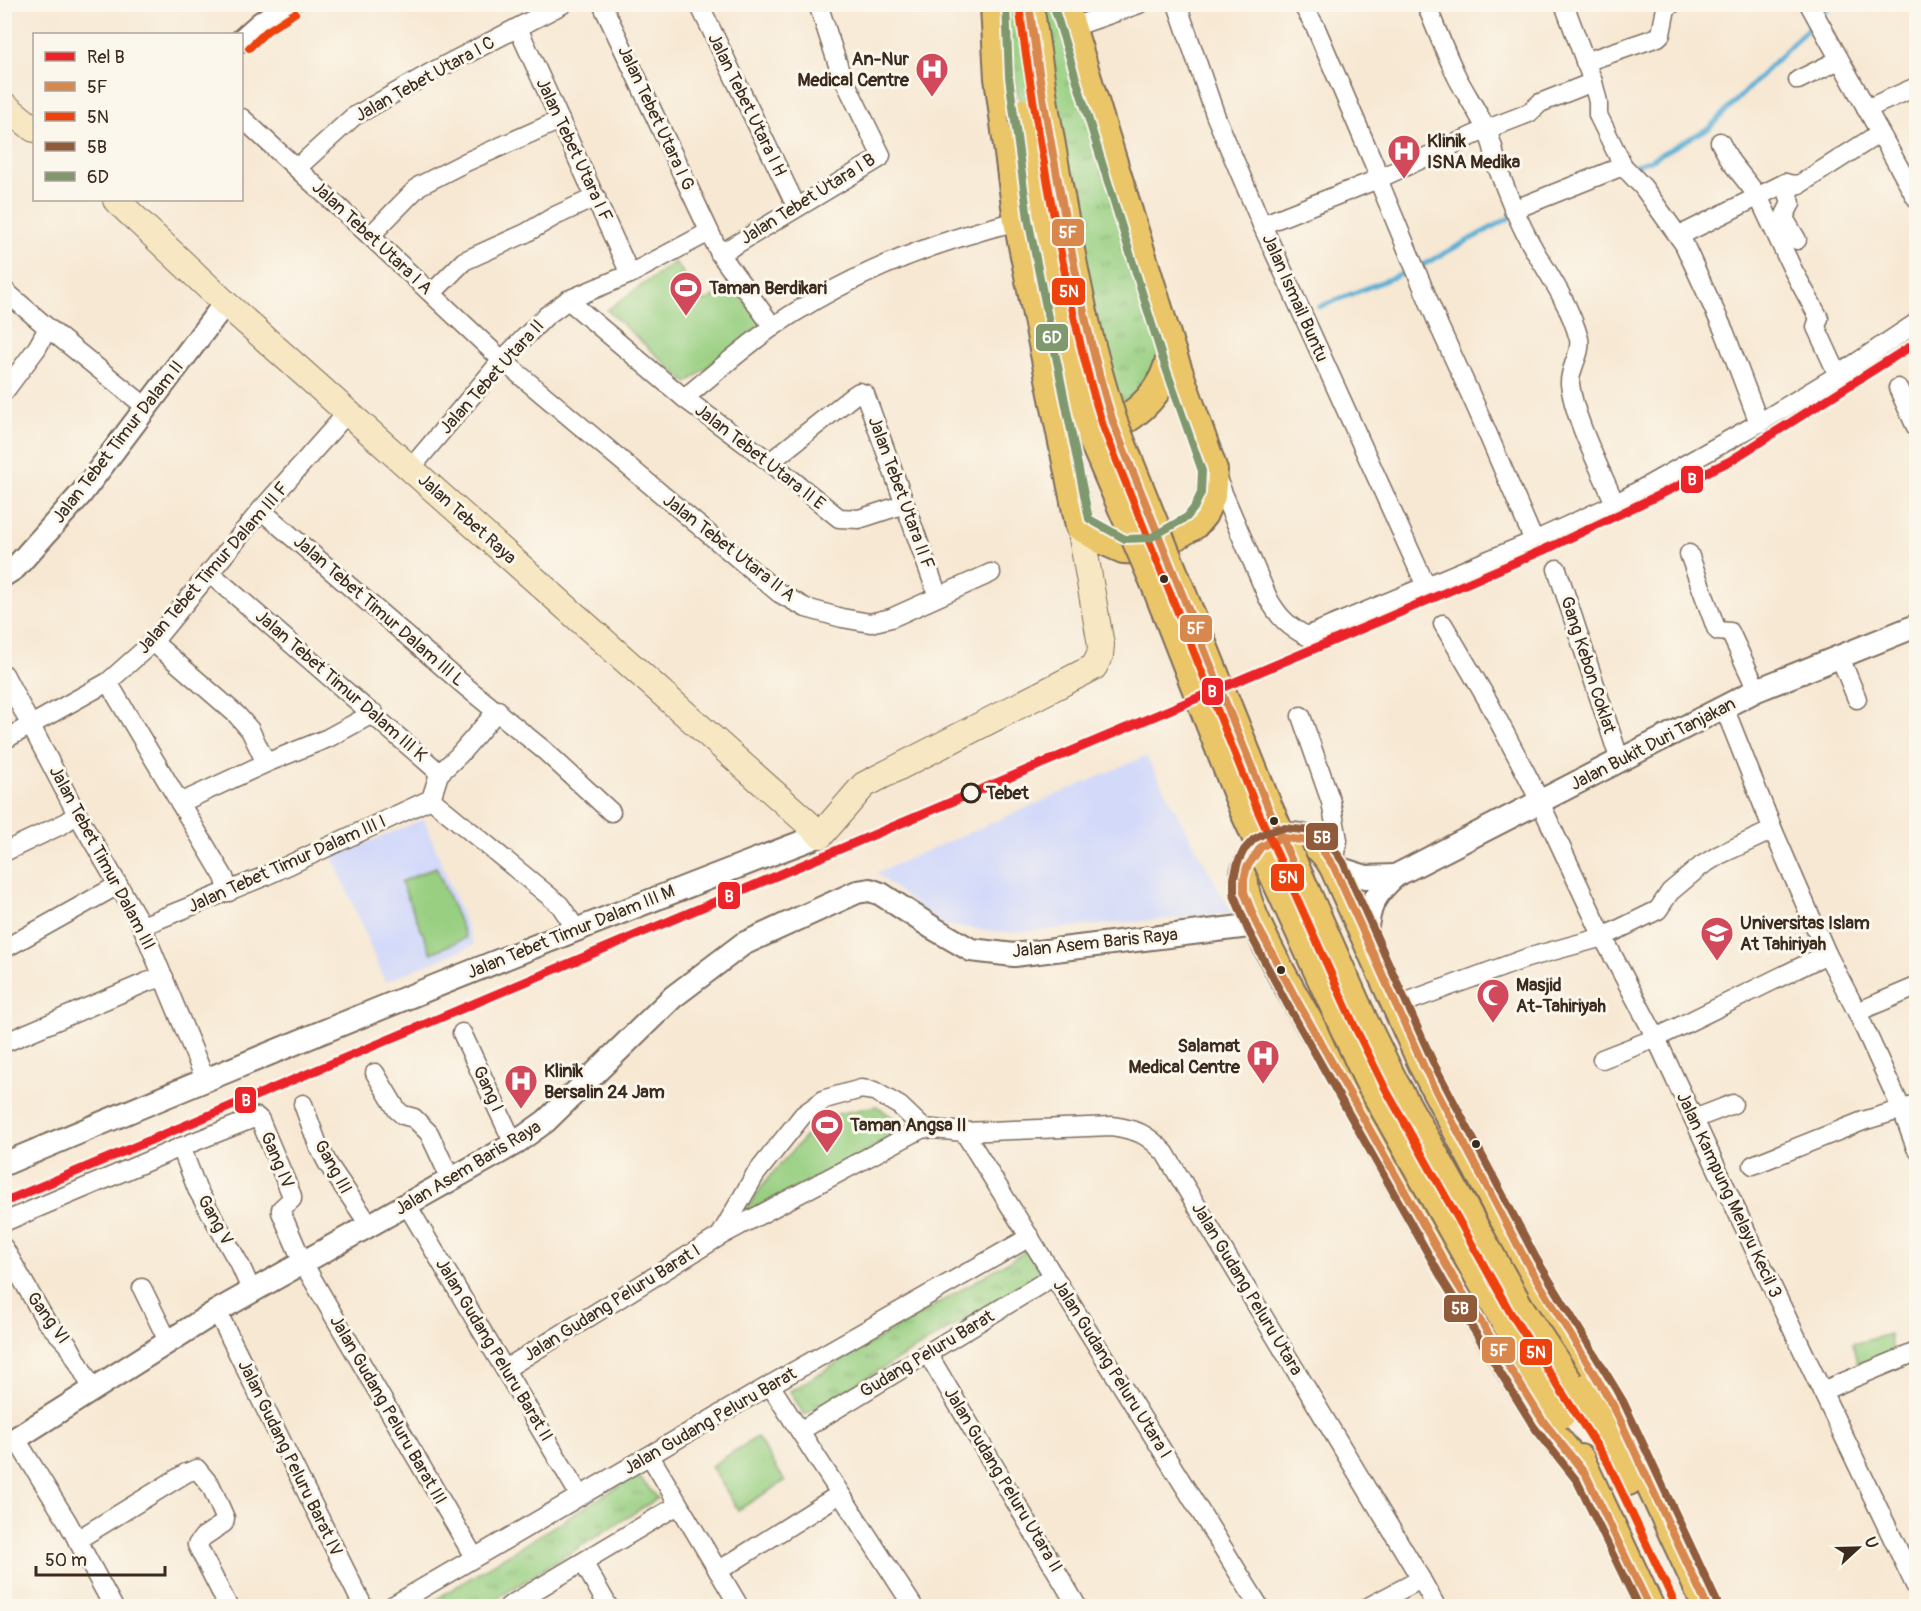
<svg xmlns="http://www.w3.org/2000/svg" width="1921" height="1611" font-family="Pangolin,sans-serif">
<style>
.built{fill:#d3d9f9}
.grass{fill:url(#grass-tufts);stroke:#6a7c50;stroke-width:1.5}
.garden{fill:#98cf81;stroke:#6a7c50;stroke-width:1.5}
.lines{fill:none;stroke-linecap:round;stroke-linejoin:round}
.stream{stroke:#58add4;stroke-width:5}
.minor-casing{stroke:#7d6c5d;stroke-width:21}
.tertiary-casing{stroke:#7d6c5d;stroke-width:26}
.secondary-casing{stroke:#7d6c5d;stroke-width:28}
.primary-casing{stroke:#7d6c5d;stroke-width:32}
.minor{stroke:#fff;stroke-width:18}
.tertiary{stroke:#fff;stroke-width:22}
.secondary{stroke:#f7e8c3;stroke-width:26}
.primary{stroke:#ebc669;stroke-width:28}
.primary-bridge-casing{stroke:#7d6c5d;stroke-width:32;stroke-linecap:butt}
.primary-bridge{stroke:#ebc669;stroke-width:28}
.bus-1-casing{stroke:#fbf7ec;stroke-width:12}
.bus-2-casing{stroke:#fbf7ec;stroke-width:12}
.bus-3-casing{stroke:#fbf7ec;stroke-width:12}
.bus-4-casing{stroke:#fbf7ec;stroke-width:12}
.bus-1{stroke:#d8874d;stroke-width:8}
.bus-2{stroke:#ee420d;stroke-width:8}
.bus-3{stroke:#905b3b;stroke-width:8}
.bus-4{stroke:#7f986e;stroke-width:8}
.rail-1-casing{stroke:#fbf7ec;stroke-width:14}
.rail-1{stroke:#ec2329;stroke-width:9}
.bus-dot{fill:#3b2a1e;stroke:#fbf7ec;stroke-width:2}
.stop-dot{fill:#fbf7ec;stroke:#3b2a1e;stroke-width:3}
.labels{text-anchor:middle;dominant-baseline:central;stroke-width:6;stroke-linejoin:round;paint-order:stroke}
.poi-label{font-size:18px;font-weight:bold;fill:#3b2a1e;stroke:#fbf7ec;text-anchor:start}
.street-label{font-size:18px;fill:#3b2a1e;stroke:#fbf7ec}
.stop-label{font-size:18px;font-weight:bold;fill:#3b2a1e;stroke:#fbf7ec;text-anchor:start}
.line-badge{stroke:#fbf7ec;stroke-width:2}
.badge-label{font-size:16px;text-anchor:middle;font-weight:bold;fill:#fff}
</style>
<defs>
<pattern id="grass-tufts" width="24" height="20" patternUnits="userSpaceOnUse" patternTransform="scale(1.5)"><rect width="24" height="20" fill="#98cf81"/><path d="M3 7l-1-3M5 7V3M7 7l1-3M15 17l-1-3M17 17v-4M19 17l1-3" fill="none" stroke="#7da869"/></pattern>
</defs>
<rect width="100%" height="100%" fill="#fbf7ec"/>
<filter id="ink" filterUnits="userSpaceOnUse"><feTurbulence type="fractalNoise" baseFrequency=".0167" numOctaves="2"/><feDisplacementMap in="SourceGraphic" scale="12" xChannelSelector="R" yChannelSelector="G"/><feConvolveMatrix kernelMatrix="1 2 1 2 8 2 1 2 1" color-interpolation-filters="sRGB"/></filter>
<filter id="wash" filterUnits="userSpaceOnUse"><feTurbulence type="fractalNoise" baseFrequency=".008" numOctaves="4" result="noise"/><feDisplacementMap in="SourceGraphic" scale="24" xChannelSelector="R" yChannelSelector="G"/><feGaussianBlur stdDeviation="1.35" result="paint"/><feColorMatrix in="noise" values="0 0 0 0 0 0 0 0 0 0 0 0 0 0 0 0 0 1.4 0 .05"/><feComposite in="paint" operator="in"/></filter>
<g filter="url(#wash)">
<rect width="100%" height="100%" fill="#f7e8d3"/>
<g class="built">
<polygon points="1146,756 1232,913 1010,933 941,925 876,873"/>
<polygon points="424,819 474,945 385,982 333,857"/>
</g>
<g class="grass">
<polygon points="995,5 1064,5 1172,354 1124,421 1023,113"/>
<polygon points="1028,1250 1042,1274 804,1415 790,1391"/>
<polygon points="637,1475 658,1498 485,1606 425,1606"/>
</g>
<g class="garden">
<polygon points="675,262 704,302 733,286 762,324 687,383 607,310"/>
<polygon points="436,867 466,938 431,953 401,882"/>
<polygon points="877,1106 910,1130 743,1214 769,1177 823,1117"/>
<polygon points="1890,1334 1893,1353 1875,1364 1857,1363 1853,1344"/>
<polygon points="757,1437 785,1481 738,1510 711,1466"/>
</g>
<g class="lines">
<g class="stream">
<polyline points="1629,168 1650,160 1709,128 1832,4"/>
<polyline points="1319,307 1419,267 1513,216"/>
</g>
</g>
</g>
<g filter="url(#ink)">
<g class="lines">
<g class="minor-casing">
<g id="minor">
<polyline points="602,4 720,254 773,327"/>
<polyline points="699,4 796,206"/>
<polyline points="1177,4 1216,117 1262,225 1426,586"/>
<polyline points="1302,4 1315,26 1377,171 1378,179 1439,326 1477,409 1534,541"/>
<path d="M 1426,4 C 1436,29 1446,54 1457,77 C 1469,101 1495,135 1495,161 C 1507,193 1519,224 1536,253 C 1553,280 1571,309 1579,339 C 1582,354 1569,368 1570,384 C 1574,419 1601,470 1615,504"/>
<polyline points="1564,4 1593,82 1598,102 1598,115 1623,166 1643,187 1684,244 1725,333 1759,423"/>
<polyline points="1809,4 1916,198"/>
<polyline points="518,28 630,274"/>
<polyline points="1070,28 1139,4"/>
<polyline points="1585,62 1658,37 1661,34 1666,8 1672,4"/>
<polyline points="1798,80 1839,60"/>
<polyline points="1866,109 1916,87"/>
<polyline points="242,118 370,236 502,360 779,593 806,608 842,618 870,623 891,618 991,573"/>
<polyline points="1720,142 1731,162 1758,196 1793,270 1819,318 1816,327 1838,375"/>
<polyline points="297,168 353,117 430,73 563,4"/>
<polyline points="1785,183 1791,203 1785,215 1785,220 1797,240"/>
<polyline points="1513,210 1623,166"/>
<polyline points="1262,225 1378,179 1485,130 1529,113 1540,103 1593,82"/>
<polyline points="370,236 419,186 466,162 560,120"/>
<polyline points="1679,236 1785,183 1793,185 1800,184 1880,133"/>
<polyline points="720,254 880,158 881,155 840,71 818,4"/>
<polyline points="4,290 48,328 146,407"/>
<polyline points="432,293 464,261 526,233 555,216 596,197"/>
<polyline points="568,300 684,398 770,462 839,518 859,519 905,504"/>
<polyline points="1898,388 1916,427"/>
<polyline points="4,392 37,348 48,328"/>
<path d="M 684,398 C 714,374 743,348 774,326 C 847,276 932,242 1018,221"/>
<polyline points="770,462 853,396 859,392 865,394 938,596"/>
<polyline points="411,468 502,360 546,316 568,300 630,274 709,232"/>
<path d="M 1216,477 L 1268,598 C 1278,616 1288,627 1307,636 L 1534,541 L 1615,504 L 1759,423 L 1838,375 L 1916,323"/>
<polyline points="261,510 465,686 545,751 611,812"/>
<polyline points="1689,554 1716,628 1718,631 1730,632 1757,690"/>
<polyline points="1557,569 1620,761"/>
<polyline points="209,572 434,768 439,774 431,799"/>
<polyline points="1443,624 1488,701 1530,781 1603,937 1656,1038 1767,1276 1916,1587"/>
<polyline points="153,642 237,715 250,730 266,763"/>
<polyline points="1840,657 1857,699"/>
<polyline points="4,674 77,814 142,926 205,1079"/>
<polyline points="108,682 224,877 229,892"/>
<polyline points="1724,707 1773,830 1827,954 1857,1012 1902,1110 1916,1148"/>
<polyline points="1301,716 1331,802 1338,840 1334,867"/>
<polyline points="4,740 108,682 153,642 261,510 348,412"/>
<polyline points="439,774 459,755 498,710"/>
<polyline points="431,799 560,905 576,929"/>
<polyline points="180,803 266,763 328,738 374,713"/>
<polyline points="4,852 63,824 77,814"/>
<polyline points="142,926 263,877 431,799"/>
<polyline points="4,949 118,885"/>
<polyline points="1398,1005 1527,958 1603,937 1658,910 1670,892 1701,866 1719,855 1773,830"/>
<polyline points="1857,1012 1916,987"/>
<polyline points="462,1033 514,1144"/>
<polyline points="4,1043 147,982 164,977"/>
<polyline points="1602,1059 1656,1038 1827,954"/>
<polyline points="375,1073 397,1110 403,1115 414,1118 429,1133 451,1180"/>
<polyline points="303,1104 318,1145 328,1164 370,1226"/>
<polyline points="1694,1119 1733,1104"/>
<polyline points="964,1132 1259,1606"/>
<polyline points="181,1147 197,1189 241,1267 252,1292"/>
<polyline points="1753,1165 1863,1121 1916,1105"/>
<polyline points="407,1205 580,1496"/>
<polyline points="4,1222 181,1147 257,1117 260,1120 292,1196 292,1199 281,1209 281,1212 303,1263 474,1557"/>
<polyline points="720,1236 755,1175 803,1115 825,1099 861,1089 874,1091 900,1106 923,1128"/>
<polyline points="4,1248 46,1321 68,1344 92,1388"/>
<polyline points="142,1288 168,1341"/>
<polyline points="217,1311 363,1606"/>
<polyline points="928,1354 1077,1606"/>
<path d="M 505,1369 L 720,1236 L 923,1128 L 964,1132 L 1112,1126 C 1138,1130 1147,1134 1165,1153 L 1421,1579 L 1436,1606"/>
<polyline points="770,1385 913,1606"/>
<polyline points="1822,1391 1916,1352"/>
<polyline points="800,1431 1054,1276"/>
<polyline points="16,1439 67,1521 113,1606"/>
<polyline points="650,1456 739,1606"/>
<polyline points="77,1540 186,1473 197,1469 211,1486 225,1518 224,1523 203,1537 197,1545 228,1606"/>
<polyline points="583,1562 608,1606"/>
<polyline points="718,1571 840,1494"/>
<polyline points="392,1606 770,1385 1030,1237"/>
<polyline points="509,1606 678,1505"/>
<polyline points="1370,1606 1421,1579"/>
</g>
</g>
<g class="tertiary-casing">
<g id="tertiary">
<polyline points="242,40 261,23 289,4"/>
<polyline points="4,575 15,568 81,494 225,303"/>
<polyline points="1334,867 1366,877 1395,876"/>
<path d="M 1366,934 C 1369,905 1374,895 1395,876 L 1757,690 L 1916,626"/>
<path d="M 4,1164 C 275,1050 547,939 821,835"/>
<polyline points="4,1446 217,1311 514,1144 546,1121 673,997 743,944 857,892 870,890 881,894 933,928 971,950 1014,955 1257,925"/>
</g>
</g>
<g class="secondary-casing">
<g id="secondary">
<polyline points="4,105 34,129"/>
<polyline points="116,200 225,303 821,835 864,785 1094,667 1100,655 1101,645 1080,526"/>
</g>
</g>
<g class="primary-casing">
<g id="primary">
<polyline points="1029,4 1045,112"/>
<polyline points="995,6 999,78 1018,221 1080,526 1105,541 1123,549 1143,550 1154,548 1194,525 1203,514 1211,496 1213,470 1172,354 1064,4"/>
<path d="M 1090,430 C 1120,430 1148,406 1162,381 C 1167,372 1169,363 1172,354"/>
<polyline points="1569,1383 1617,1458 1628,1481"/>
<polyline points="1580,1459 1649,1606"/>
<path d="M 1586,1475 C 1572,1457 1554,1438 1541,1418 C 1467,1305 1401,1186 1335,1067 C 1316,1034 1239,909 1244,877 C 1249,847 1281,829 1309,841 C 1321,847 1328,856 1334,867 L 1424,1067 L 1527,1263 L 1613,1405 L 1707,1606"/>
</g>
</g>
<use href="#minor" class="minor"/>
<use href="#tertiary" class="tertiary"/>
<use href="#secondary" class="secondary"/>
<use href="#primary" class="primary"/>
<g class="primary-bridge-casing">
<g id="primary-bridge">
<path d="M 1045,112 C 1064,217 1080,324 1114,425 L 1267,805 L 1363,1020 L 1394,1083 L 1519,1307 L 1569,1383"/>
<polyline points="1023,113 1076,376 1094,442 1155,583 1244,810 1368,1079 1490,1296 1561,1414"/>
</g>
</g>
<use href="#primary-bridge" class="primary-bridge"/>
<g class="bus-1-casing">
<g id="bus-1">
<path d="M 1029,4 C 1038,72 1050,140 1063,207 C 1077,281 1091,354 1114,425 L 1267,805 L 1302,884"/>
<polyline points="1649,1606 1586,1475 1543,1421 1453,1277 1295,997 1257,925 1244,892 1244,879 1247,867 1261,847 1272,841 1284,838 1309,841 1320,847 1334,867 1424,1067 1527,1263 1613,1405 1707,1606"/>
</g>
</g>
<g class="bus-2-casing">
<g id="bus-2">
<path d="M 1019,5 C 1028,75 1040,143 1053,212 C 1067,285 1081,358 1104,429 L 1257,809 L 1354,1025 L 1385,1088 L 1510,1312 L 1608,1463 L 1676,1606"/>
<polyline points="249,48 267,31 295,13"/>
</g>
</g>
<g class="bus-3-casing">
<polyline id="bus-3" points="1638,1606 1577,1481 1534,1427 1444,1282 1286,1002 1248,930 1234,895 1234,878 1238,862 1244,850 1254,839 1269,831 1284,828 1313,831 1327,840 1343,862 1433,1062 1536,1258 1623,1401 1717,1602"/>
</g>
<g class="bus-4-casing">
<polyline id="bus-4" points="1006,4 1009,77 1028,219 1089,519 1125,539 1150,538 1187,517 1194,508 1201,493 1202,471 1162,357 1054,7"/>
</g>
<use href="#bus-1" class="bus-1"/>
<use href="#bus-2" class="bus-2"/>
<use href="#bus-3" class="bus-3"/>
<use href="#bus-4" class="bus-4"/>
<g class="rail-1-casing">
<polyline id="rail-1" points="4,1202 1382,620 1555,545 1730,461 1916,343"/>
</g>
<use href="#rail-1" class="rail-1"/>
</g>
</g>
<defs>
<g id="hospital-pin" transform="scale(1.725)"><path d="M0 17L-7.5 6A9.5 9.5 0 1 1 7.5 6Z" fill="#d1495b" stroke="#fbf7ec"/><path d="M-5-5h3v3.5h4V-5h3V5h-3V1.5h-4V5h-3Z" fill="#fff"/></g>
<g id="stadium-pin" transform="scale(1.725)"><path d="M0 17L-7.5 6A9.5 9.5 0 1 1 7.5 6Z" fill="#d1495b" stroke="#fbf7ec"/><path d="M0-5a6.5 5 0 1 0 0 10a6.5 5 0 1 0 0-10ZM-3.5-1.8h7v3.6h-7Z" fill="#fff"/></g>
<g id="university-pin" transform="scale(1.725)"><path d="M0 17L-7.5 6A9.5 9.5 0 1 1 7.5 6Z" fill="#d1495b" stroke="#fbf7ec"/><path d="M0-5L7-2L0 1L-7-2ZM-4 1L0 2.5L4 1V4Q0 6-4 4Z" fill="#fff"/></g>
<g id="mosque-pin" transform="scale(1.725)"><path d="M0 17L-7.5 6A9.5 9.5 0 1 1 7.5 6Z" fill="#d1495b" stroke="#fbf7ec"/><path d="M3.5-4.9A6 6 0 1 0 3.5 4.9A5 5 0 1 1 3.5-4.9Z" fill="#fff"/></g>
</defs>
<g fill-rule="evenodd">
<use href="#hospital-pin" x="932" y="69"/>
<use href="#hospital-pin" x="1404" y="151"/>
<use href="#stadium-pin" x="686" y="288"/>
<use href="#university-pin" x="1717" y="933"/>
<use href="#mosque-pin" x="1493" y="995"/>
<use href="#hospital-pin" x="1263" y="1056"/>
<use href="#hospital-pin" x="521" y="1081"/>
<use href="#stadium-pin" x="827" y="1125"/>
</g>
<g class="bus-dot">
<circle cx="1164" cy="579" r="5"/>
<circle cx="1274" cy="821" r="5"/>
<circle cx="1281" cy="970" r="5"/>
<circle cx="1476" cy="1144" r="5"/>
</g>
<circle class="stop-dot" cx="971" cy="793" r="9"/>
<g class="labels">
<g class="poi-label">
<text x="909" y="59" text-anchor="end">An-Nur<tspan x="909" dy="21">Medical Centre</tspan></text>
<text x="1427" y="141">Klinik<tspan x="1427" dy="21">ISNA Medika</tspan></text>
<text x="709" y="288">Taman Berdikari</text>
<text x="1740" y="923">Universitas Islam<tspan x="1740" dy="21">At Tahiriyah</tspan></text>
<text x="1516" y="985">Masjid<tspan x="1516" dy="21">At-Tahiriyah</tspan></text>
<text x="1240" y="1046" text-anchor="end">Salamat<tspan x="1240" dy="21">Medical Centre</tspan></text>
<text x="544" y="1071">Klinik<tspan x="544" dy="21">Bersalin 24 Jam</tspan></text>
<text x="850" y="1125">Taman Angsa II</text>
</g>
<g class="street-label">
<text transform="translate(425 79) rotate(-29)">Jalan Tebet Utara I C</text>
<text transform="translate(747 105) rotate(64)">Jalan Tebet Utara I H</text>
<text transform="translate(656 118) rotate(65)">Jalan Tebet Utara I G</text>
<text transform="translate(574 150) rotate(65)">Jalan Tebet Utara I F</text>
<text transform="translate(808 199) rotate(-32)">Jalan Tebet Utara I B</text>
<text transform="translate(372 238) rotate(43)">Jalan Tebet Utara I A</text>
<text transform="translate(1295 298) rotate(66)">Jalan Ismail Buntu</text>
<text transform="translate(492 377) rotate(-48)">Jalan Tebet Utara II</text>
<text transform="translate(118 442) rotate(-52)">Jalan Tebet Timur Dalam II</text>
<text transform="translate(760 457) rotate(38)">Jalan Tebet Utara II E</text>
<text transform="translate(901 493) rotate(70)">Jalan Tebet Utara II F</text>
<text transform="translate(467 519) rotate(42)">Jalan Tebet Raya</text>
<text transform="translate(729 548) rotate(38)">Jalan Tebet Utara II A</text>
<text transform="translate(213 568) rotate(-49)">Jalan Tebet Timur Dalam III F</text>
<text transform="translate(379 611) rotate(41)">Jalan Tebet Timur Dalam III L</text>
<text transform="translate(1588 665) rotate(72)">Gang Kebon Coklat</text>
<text transform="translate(341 686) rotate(41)">Jalan Tebet Timur Dalam III K</text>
<text transform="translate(1653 744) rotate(-27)">Jalan Bukit Duri Tanjakan</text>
<text transform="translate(102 858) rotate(62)">Jalan Tebet Timur Dalam III</text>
<text transform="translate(287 864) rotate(-24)">Jalan Tebet Timur Dalam III I</text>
<text transform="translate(571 932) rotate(-22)">Jalan Tebet Timur Dalam III M</text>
<text transform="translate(1095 943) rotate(-6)">Jalan Asem Baris Raya</text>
<text transform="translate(488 1089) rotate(65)">Gang I</text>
<text transform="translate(277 1160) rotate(67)">Gang IV</text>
<text transform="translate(333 1167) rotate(61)">Gang III</text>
<text transform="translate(468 1168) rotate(-31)">Jalan Asem Baris Raya</text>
<text transform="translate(1729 1195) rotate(65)">Jalan Kampung Melayu Kecil 3</text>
<text transform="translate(215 1220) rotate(61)">Gang V</text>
<text transform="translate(1247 1289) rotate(59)">Jalan Gudang Peluru Utara</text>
<text transform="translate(612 1303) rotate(-32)">Jalan Gudang Peluru Barat I</text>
<text transform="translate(48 1318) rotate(54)">Gang VI</text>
<text transform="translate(494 1350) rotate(59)">Jalan Gudang Peluru Barat II</text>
<text transform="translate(927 1354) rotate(-31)">Gudang Peluru Barat</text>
<text transform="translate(1112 1369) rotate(58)">Jalan Gudang Peluru Utara I</text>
<text transform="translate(388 1410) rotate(60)">Jalan Gudang Peluru Barat III</text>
<text transform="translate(710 1421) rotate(-30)">Jalan Gudang Peluru Barat</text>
<text transform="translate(290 1458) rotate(64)">Jalan Gudang Peluru Barat IV</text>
<text transform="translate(1003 1480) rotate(59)">Jalan Gudang Peluru Utara II</text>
</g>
<g class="stop-label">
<text x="986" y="793">Tebet</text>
</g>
</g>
<g class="line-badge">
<rect x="1051" y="218" width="34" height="29" rx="6" fill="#d8874d"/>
<rect x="1051" y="277" width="35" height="29" rx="6" fill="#ee420d"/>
<rect x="1035" y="323" width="34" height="29" rx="6" fill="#7f986e"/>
<rect x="1680" y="465" width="24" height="29" rx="6" fill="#ec2329"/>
<rect x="1179" y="614" width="34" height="29" rx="6" fill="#d8874d"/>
<rect x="1201" y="677" width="23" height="29" rx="6" fill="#ec2329"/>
<rect x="1305" y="822" width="34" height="29" rx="6" fill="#905b3b"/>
<rect x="1270" y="863" width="35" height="29" rx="6" fill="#ee420d"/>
<rect x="717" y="881" width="24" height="29" rx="6" fill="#ec2329"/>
<rect x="234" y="1086" width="23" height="28" rx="6" fill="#ec2329"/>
<rect x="1443" y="1294" width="35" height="29" rx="6" fill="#905b3b"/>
<rect x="1481" y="1336" width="35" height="28" rx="6" fill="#d8874d"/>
<rect x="1519" y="1338" width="34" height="28" rx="6" fill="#ee420d"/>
</g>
<g class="badge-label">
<text x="1068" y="238">5F</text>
<text x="1069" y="297">5N</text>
<text x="1052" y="343">6D</text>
<text x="1692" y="485">B</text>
<text x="1196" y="634">5F</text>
<text x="1212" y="697">B</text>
<text x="1322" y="843">5B</text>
<text x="1288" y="883">5N</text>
<text x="729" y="902">B</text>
<text x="246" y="1106">B</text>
<text x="1460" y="1314">5B</text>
<text x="1499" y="1356">5F</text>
<text x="1536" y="1358">5N</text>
</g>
<rect width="1921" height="1611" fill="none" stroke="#fbf7ec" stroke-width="24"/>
<rect x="33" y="33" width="210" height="168" fill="#fbf7ec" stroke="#aea59a" stroke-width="1.5"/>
<rect x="45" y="52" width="30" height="9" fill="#ec2329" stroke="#aea59a" stroke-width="1.5"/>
<text x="87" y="63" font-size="18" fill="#3b2a1e">Rel B</text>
<rect x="45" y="82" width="30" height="9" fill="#d8874d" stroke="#aea59a" stroke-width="1.5"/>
<text x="87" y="93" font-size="18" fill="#3b2a1e">5F</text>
<rect x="45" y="112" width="30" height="9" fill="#ee420d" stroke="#aea59a" stroke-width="1.5"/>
<text x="87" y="123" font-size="18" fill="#3b2a1e">5N</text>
<rect x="45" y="142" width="30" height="9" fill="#905b3b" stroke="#aea59a" stroke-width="1.5"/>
<text x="87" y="153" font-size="18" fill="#3b2a1e">5B</text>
<rect x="45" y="172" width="30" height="9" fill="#7f986e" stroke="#aea59a" stroke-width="1.5"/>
<text x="87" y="183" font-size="18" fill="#3b2a1e">6D</text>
<g transform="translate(1858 1548) rotate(68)" stroke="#fbf7ec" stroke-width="4.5" paint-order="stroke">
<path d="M0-4.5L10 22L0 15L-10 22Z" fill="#3b2a1e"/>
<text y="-9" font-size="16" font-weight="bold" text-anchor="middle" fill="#3b2a1e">U</text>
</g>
<path d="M36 1566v9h129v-9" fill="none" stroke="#3b2a1e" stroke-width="3"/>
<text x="45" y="1566" font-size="18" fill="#3b2a1e" stroke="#fbf7ec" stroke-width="4.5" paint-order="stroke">50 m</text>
</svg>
